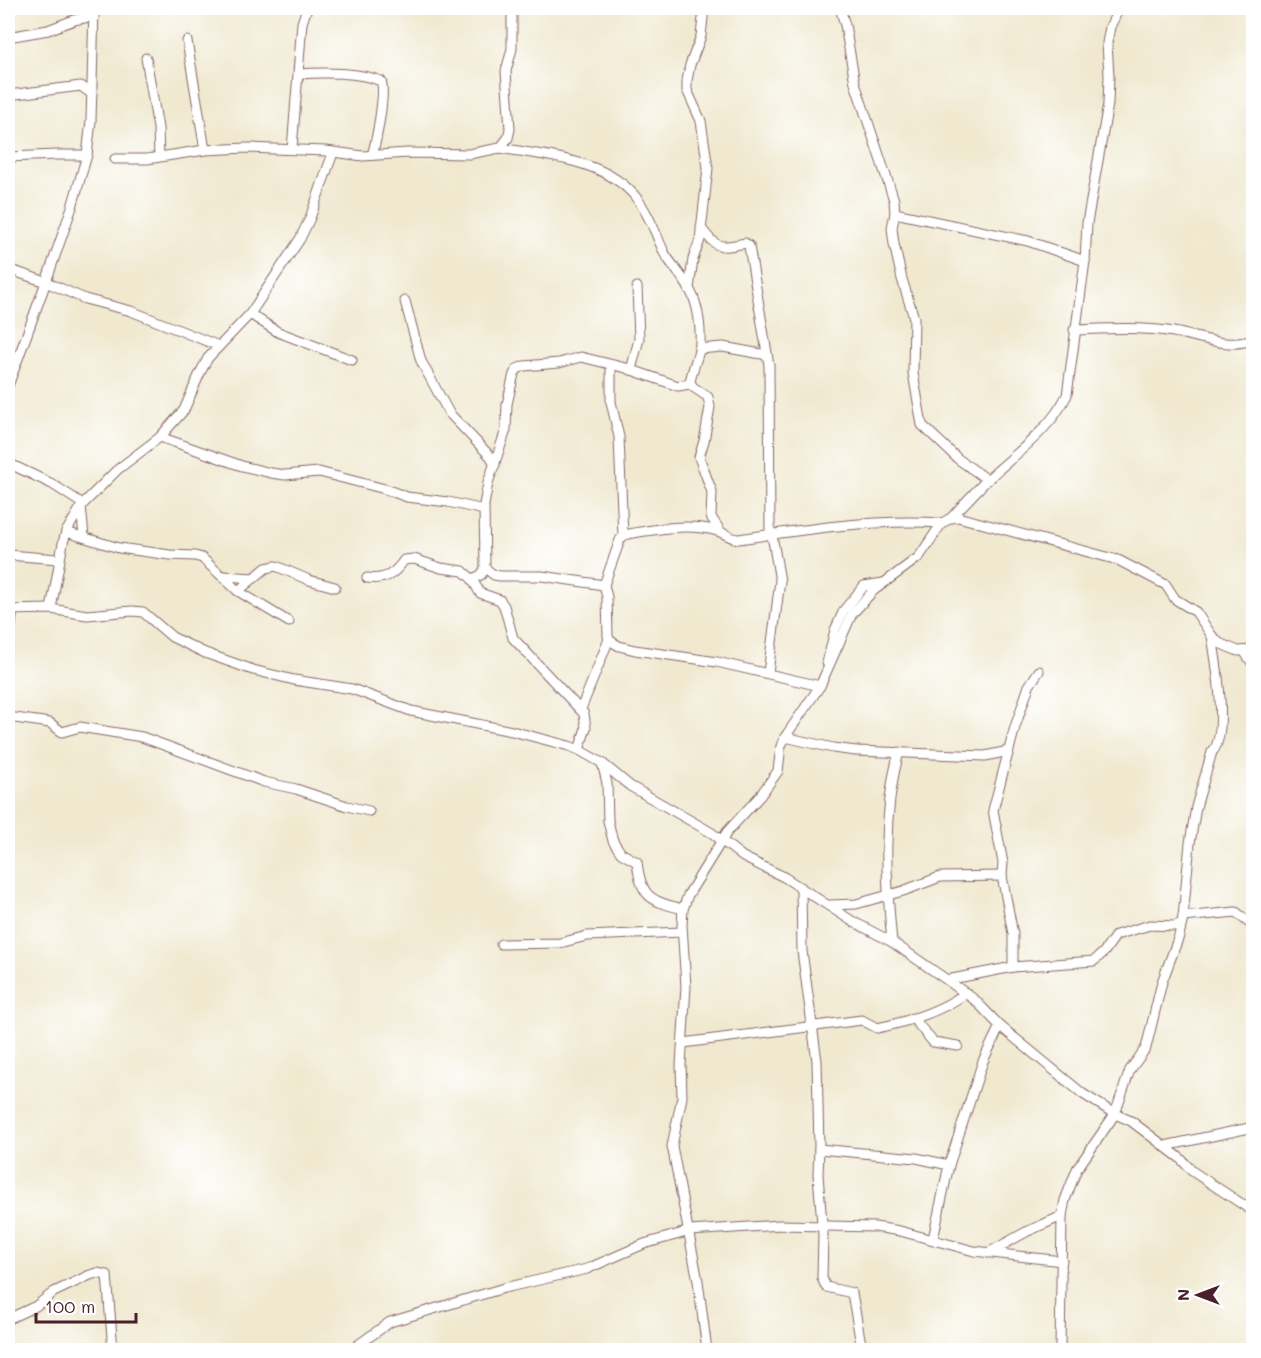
<svg xmlns="http://www.w3.org/2000/svg" width="1261" height="1358" font-family="Mali,sans-serif">
<style>
.lines{fill:none;stroke-linecap:round;stroke-linejoin:round}
.minor-casing{stroke:#846665;stroke-width:11}
.minor{stroke:#fff;stroke-width:9}
</style>
<rect width="100%" height="100%" fill="#fff"/>
<filter id="ink" filterUnits="userSpaceOnUse"><feTurbulence type="fractalNoise" baseFrequency=".0167" numOctaves="2"/><feDisplacementMap in="SourceGraphic" scale="12" xChannelSelector="R" yChannelSelector="G"/><feConvolveMatrix kernelMatrix="1 2 1 2 8 2 1 2 1" color-interpolation-filters="sRGB"/></filter>
<filter id="wash" filterUnits="userSpaceOnUse"><feTurbulence type="fractalNoise" baseFrequency=".008" numOctaves="4" result="noise"/><feDisplacementMap in="SourceGraphic" scale="24" xChannelSelector="R" yChannelSelector="G"/><feGaussianBlur stdDeviation="1.35" result="paint"/><feColorMatrix in="noise" values="0 0 0 0 0 0 0 0 0 0 0 0 0 0 0 0 0 1.4 0 .05"/><feComposite in="paint" operator="in"/></filter>
<g filter="url(#wash)">
<rect width="100%" height="100%" fill="#f0e9d0"/>
</g>
<g filter="url(#ink)">
<g class="lines">
<g class="minor-casing">
<g id="minor">
<polyline points="840,8 845,25 855,83 894,200 895,213 892,228 894,244 902,279 914,318 913,373 922,425 958,459 988,480"/>
<polyline points="8,37 48,30 74,20 94,16"/>
<polyline points="187,41 205,150"/>
<polyline points="146,58 158,128 159,157"/>
<path d="M 299,74 C 323,72 359,72 381,81 C 386,92 376,143 372,155"/>
<polyline points="8,95 81,86 92,94"/>
<path d="M 500,148 C 546,156 608,159 638,200 C 651,217 656,236 665,254 C 673,267 684,278 691,292 C 699,307 702,334 699,351 C 696,361 692,371 690,382 L 693,387 L 708,397 L 710,407 L 704,441 L 699,457 L 712,492 L 711,517 L 721,532"/>
<polyline points="292,149 302,23 307,8"/>
<polyline points="8,157 57,155 87,155"/>
<polyline points="115,159 147,159 205,150 247,148 326,151 363,156 408,153 469,154 500,148 508,138 510,129 506,71 512,49 512,8"/>
<polyline points="895,213 1028,241 1085,261"/>
<path d="M 701,228 C 717,250 721,248 745,243 L 749,246 L 769,365 L 770,535"/>
<polyline points="8,269 46,282 85,299 131,311 219,346"/>
<polyline points="689,289 693,259 700,240 708,168 701,121 687,90 687,81 690,65 701,36 704,8"/>
<polyline points="405,301 421,361 449,413 491,457 495,465"/>
<polyline points="250,314 278,332 352,360"/>
<path d="M 1074,330 C 1105,329 1136,327 1167,331 C 1195,334 1227,351 1254,339"/>
<polyline points="699,349 723,347 767,355"/>
<polyline points="611,365 611,402 619,437 623,536"/>
<polyline points="631,370 639,339 637,287"/>
<polyline points="8,386 46,282 72,207 87,155 91,121 94,8"/>
<polyline points="160,437 242,466 271,473 285,475 319,472 385,489 407,497 448,502 484,510"/>
<polyline points="8,463 52,484 83,504"/>
<polyline points="81,506 84,537"/>
<path d="M 951,518 C 963,505 975,492 987,480 C 1014,455 1051,429 1067,395 L 1085,261 L 1087,223 L 1108,104 L 1109,76 L 1107,43 L 1110,27 L 1119,8"/>
<polyline points="66,532 119,548 170,555 195,556 202,558 238,591 289,622"/>
<polyline points="8,555 58,559"/>
<polyline points="485,568 494,575 500,576 542,576 604,585 607,597 608,636 609,640 619,646 635,650 717,662 820,686"/>
<polyline points="223,576 254,578"/>
<path d="M 367,578 C 385,580 394,575 404,560 L 414,559 L 441,568 L 463,571 L 472,579 L 480,593 L 500,600 L 504,606 L 513,638 L 584,714 L 586,728 L 579,750"/>
<polyline points="472,579 481,575 485,568 484,505 488,483 506,430 507,404 514,374 517,369 524,366 559,363 581,357 626,368 678,386 690,384"/>
<path d="M 604,585 L 620,540 L 623,536 L 628,534 C 657,529 688,523 717,531 C 725,533 731,539 739,539 C 806,529 874,519 942,523"/>
<polyline points="238,591 266,568 276,566 309,580 335,587"/>
<polyline points="51,609 63,543 66,532 83,504 117,470 160,437 184,410 200,373 208,358 250,314 300,239 310,218 333,153"/>
<polyline points="8,610 51,609 87,615 132,611 143,612 172,637 205,653 253,670 294,680 352,689 411,711 512,731 569,746 579,750 602,763 630,786 712,833 743,857 784,877 852,921 892,942 947,980 975,1000 1000,1026 1083,1094 1115,1114 1131,1121 1180,1158 1192,1171 1254,1212"/>
<polyline points="8,647 13,610"/>
<polyline points="1244,651 1254,666"/>
<polyline points="827,663 835,630 844,610 864,586 883,583"/>
<polyline points="768,673 780,581 772,535"/>
<polyline points="581,709 609,639"/>
<polyline points="8,717 50,723 62,732 80,727 142,737 264,782 296,789 347,806 369,811"/>
<polyline points="1254,717 1254,724"/>
<polyline points="785,737 833,748 856,751 985,756 1009,751"/>
<path d="M 602,763 L 607,783 L 608,821 L 613,841 L 621,853 L 637,862 C 641,897 650,901 683,909"/>
<polyline points="801,887 802,951 817,1061 819,1147 818,1175 823,1235 822,1278 826,1287 852,1293 862,1350"/>
<polyline points="830,905 856,904 903,891 940,877 1002,876"/>
<polyline points="1183,917 1236,912 1254,927"/>
<path d="M 892,942 C 886,879 882,814 899,752"/>
<polyline points="501,944 560,943 587,936 682,932"/>
<polyline points="1013,967 1013,934 1002,876 1003,863 993,810 1015,727 1029,686 1039,671"/>
<polyline points="947,980 1013,967 1094,961 1104,952 1116,935 1150,925 1175,926 1182,923"/>
<polyline points="913,1018 933,1042 958,1046"/>
<path d="M 683,1043 L 862,1020 L 877,1028 C 907,1022 940,1012 966,993"/>
<polyline points="1165,1146 1254,1127"/>
<polyline points="819,1149 916,1158 949,1165"/>
<polyline points="933,1239 949,1165 983,1061 1000,1026"/>
<polyline points="988,1253 1026,1232 1062,1216"/>
<polyline points="8,1319 36,1306 54,1292 90,1275 97,1273 107,1275 113,1350"/>
<polyline points="351,1350 390,1322 504,1288 587,1269 644,1244 690,1231 780,1225 875,1227 900,1231 974,1251 1062,1261"/>
<polyline points="707,1350 698,1281 672,1146 682,1097 681,1065 686,986 682,925 683,909 688,895 727,832 760,796 778,771 781,746 785,737 820,686 852,614 873,591 919,557 942,523 951,518 958,517 1118,560 1166,585 1175,599 1196,612 1212,636 1219,643 1238,651 1254,650"/>
<path d="M 1060,1350 L 1062,1216 L 1065,1200 L 1077,1169 L 1115,1114 L 1130,1070 L 1146,1048 L 1162,982 L 1179,936 L 1183,917 L 1190,843 L 1196,807 L 1212,752 C 1229,735 1216,660 1212,636"/>
</g>
</g>
<use href="#minor" class="minor"/>
</g>
</g>
<rect width="1261" height="1358" fill="none" stroke="#fff" stroke-width="30"/>
<g transform="translate(1198 1295) rotate(270)" stroke="#ffffff" stroke-width="4.5" paint-order="stroke">
<path d="M0-4.5L10 22L0 15L-10 22Z" fill="#4a1f2b"/>
<text y="-9" font-size="16" font-weight="bold" text-anchor="middle" fill="#4a1f2b">N</text>
</g>
<path d="M36 1313v9h100v-9" fill="none" stroke="#4a1f2b" stroke-width="3"/>
<text x="45" y="1313" font-size="18" fill="#4a1f2b" stroke="#ffffff" stroke-width="4.5" paint-order="stroke">100 m</text>
</svg>
